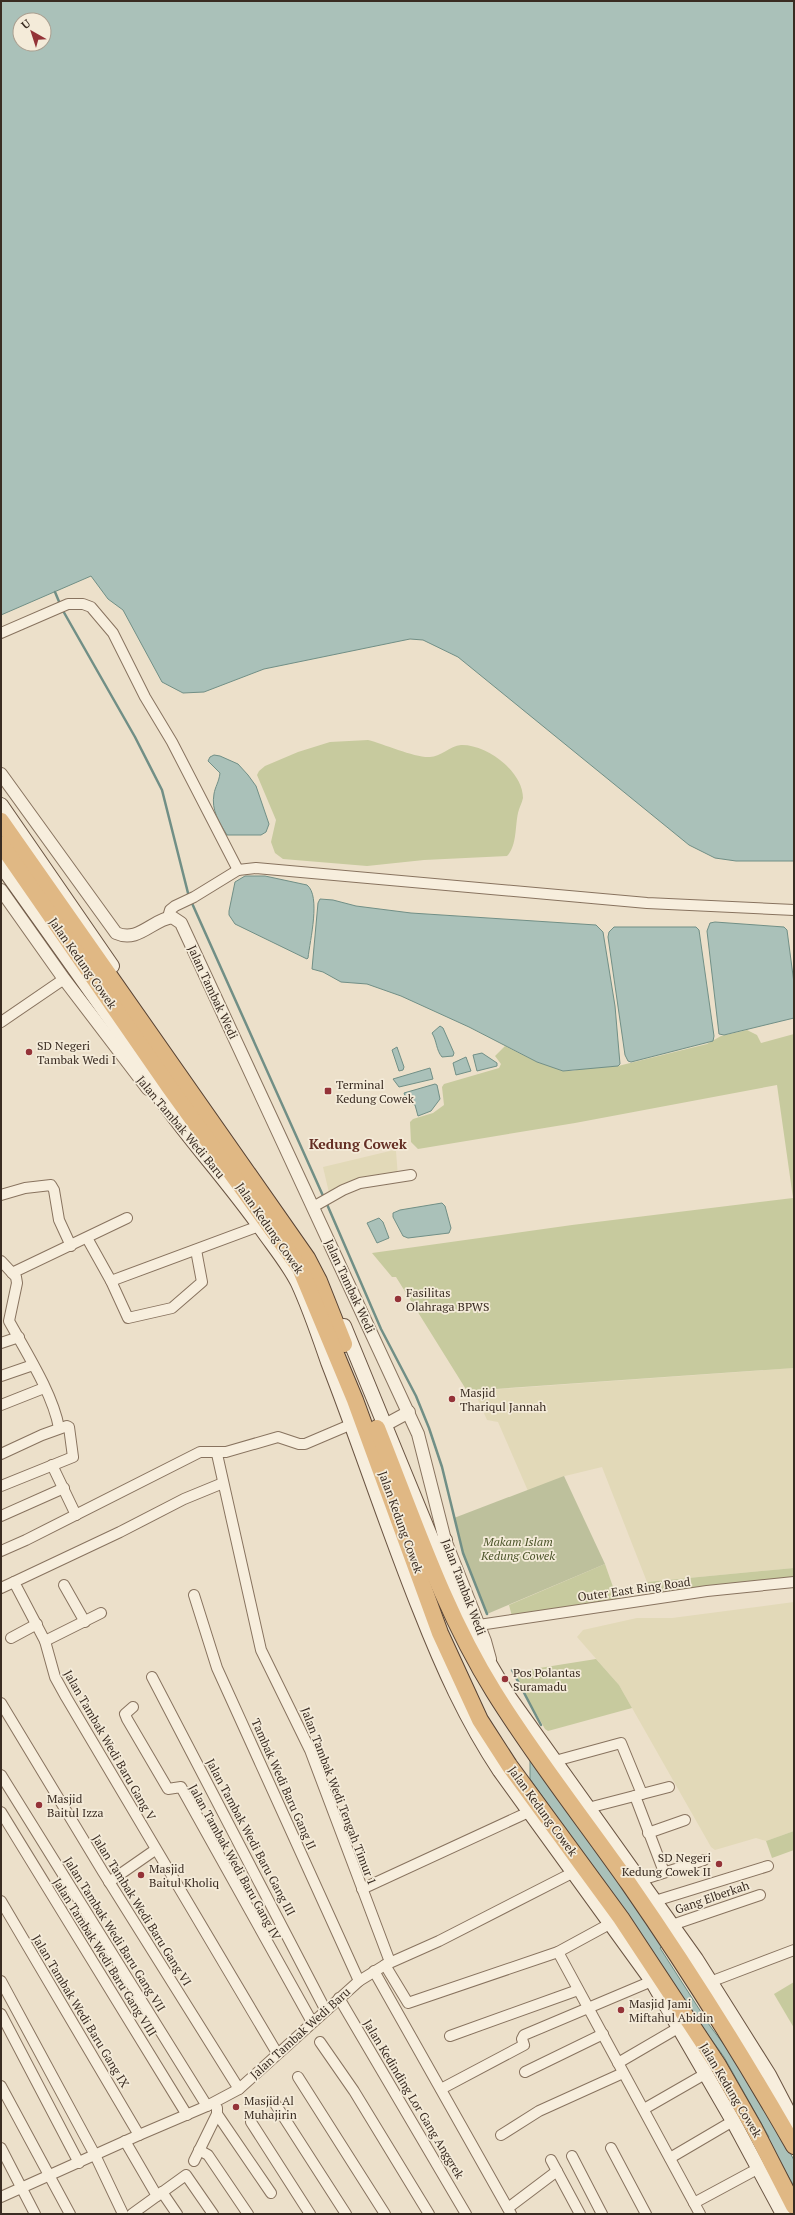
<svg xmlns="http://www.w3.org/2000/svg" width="795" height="2215" font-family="'PT Serif',serif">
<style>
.farmland{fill:#e2d9b8}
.green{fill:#c7ca9e}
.cemetery{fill:#bdc09c}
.water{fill:#aac1b9;stroke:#718f86;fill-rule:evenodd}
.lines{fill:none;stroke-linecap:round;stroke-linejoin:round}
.stream{stroke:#718f86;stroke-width:2.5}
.minor-casing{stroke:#88735f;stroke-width:12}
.tertiary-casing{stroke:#88735f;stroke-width:14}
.secondary-casing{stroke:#6a5442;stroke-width:16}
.trunk-casing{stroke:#574233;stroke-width:18}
.minor{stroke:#f7eedd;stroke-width:10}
.tertiary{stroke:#f7eedd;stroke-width:12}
.secondary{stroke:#f7eedd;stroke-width:14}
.trunk{stroke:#e0b884;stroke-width:16}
.poi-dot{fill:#943338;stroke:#f4ebd9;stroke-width:1.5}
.labels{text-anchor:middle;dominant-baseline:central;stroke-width:3.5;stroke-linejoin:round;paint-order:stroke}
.street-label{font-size:12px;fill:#3a2c22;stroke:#f4ebd9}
.poi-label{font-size:12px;fill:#3a2c22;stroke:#f4ebd9;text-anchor:start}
.park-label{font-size:12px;font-style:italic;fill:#4c552a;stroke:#f4ebd9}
.quarter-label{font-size:14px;font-weight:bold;fill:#642e24;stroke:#f4ebd9}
</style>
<rect width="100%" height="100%" fill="#ece0ca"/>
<g class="farmland">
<polygon points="394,1150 396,1151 398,1177 360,1183 330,1197 323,1167"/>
<polygon points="794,1368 794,1568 647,1582 602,1467 565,1476 528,1491 498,1422 487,1420 474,1391"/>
<polygon points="794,1602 794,1831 766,1841 756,1838 715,1850 711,1847 619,1685 577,1637 583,1630 637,1618 672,1618"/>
</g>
<g class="green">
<path d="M 368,740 C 384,744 415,758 430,757 C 440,757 450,746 461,745 C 486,744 523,771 523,798 C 522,803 519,808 518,813 C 515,826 517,846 507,856 L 424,860 L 367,866 L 283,859 L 275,853 L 271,842 L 276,820 L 257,775 L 259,771 L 265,766 L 298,752 L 330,742 Z"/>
<polygon points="747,1030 757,1035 761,1043 794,1034 794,1368 467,1391 396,1277 392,1277 372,1253 572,1225 793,1198 777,1085 575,1123 418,1149 411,1142 410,1122 413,1119 433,1113 444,1105 442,1087 444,1084 499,1068 501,1064 495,1056 505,1046 537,1062 563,1071 572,1071 591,1067 618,1066 707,1044 721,1036"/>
<polygon points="605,1564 619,1604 513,1620 509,1605"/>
<polygon points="794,1568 794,1582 652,1599 647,1582"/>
<polygon points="596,1659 619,1685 632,1708 548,1731 545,1729 515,1676 533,1669"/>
<polygon points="794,1831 794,1850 772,1858 766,1841"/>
<polygon points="794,1982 794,2028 774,1994"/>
</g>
<polygon class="cemetery" points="564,1476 605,1564 487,1614 463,1553 454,1518"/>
<g class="water">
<path d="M 1,1 L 794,1 L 794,861 L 736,861 L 715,858 L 689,845 L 458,657 L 423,640 L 410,639 L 264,669 L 204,692 L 183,693 L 162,682 L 123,610 L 108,599 L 91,576 L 1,615 ZM 20,20 L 44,20 L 44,44 L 20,44 Z"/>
<path d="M 214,755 L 220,756 L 238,764 L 248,775 L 256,786 L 269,824 L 266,832 L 261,835 L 227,835 C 219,822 211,810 214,794 C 215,787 219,782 220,773 L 208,761 L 210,757 Z"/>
<path d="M 245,876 L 265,876 L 307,885 C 321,896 310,940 308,958 L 307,959 L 235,924 L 229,915 L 229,911 L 235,882 Z"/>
<polygon points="320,899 333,900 356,906 411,913 596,925 603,932 615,1006 620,1064 618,1066 563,1071 537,1062 469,1027 401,996 367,984 341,982 323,972 312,969 318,903"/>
<polygon points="715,922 784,927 787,930 794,983 794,1018 724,1035 719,1034 707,931 710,923"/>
<polygon points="614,927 696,927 699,930 714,1036 713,1041 631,1062 628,1061 625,1055 608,937 609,932"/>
<path d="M 440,1026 L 443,1028 L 454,1053 L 453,1056 L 442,1057 C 436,1050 437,1041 432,1033 Z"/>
<polygon points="397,1047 404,1067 403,1070 399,1071 392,1050"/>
<polygon points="482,1053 497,1063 497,1066 477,1071 473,1055"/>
<polygon points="466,1057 471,1071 456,1075 453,1063"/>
<polygon points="430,1068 433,1079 399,1087 393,1079"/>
<polygon points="435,1084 437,1085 440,1099 431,1111 418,1116 415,1105 407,1101 404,1093"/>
<polygon points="442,1203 445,1206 451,1228 449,1233 408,1238 403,1236 393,1217 393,1213 400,1210"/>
<polygon points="379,1218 383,1222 389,1238 377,1243 367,1223"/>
<polygon points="530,1757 663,1945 660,1948 710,2026 731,2054 779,2133 794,2160 794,2186 767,2140 769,2137 724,2057 694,2015 652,1950 530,1779"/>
</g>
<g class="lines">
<g class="stream">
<polyline points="55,592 60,604"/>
<polyline points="62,609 135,737 162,790 189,897"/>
<polyline points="191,901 324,1198"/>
<polyline points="326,1202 381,1329 416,1396 429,1428 442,1467 463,1553 487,1614"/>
<polyline points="512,1670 541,1725"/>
</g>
<g class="minor-casing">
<g id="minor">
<polyline points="1,633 68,604 83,604 91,607 113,633 145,697 172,742 238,870"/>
<polyline points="168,917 170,910 175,906 194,897 238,870 256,868 647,903 794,910"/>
<polyline points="1,1022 64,979"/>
<polyline points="1,1195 25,1188 51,1185 54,1190 59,1220 71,1246"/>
<polyline points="313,1207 343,1190 360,1183 411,1175"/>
<polyline points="87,1238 111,1281 128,1318 172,1308 202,1282 196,1250"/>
<path d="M 1,1261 L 16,1277 L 17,1283 L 9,1321 C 26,1352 53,1394 59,1428"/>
<polyline points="12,1273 127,1218"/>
<polyline points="111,1281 259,1226"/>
<polyline points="1,1343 19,1337"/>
<polyline points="1,1376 33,1365"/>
<polyline points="1,1405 44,1388"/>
<polyline points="1,1454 42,1435 67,1426 69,1427 73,1457 1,1486"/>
<polyline points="217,1454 261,1650 310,1750 390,1962"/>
<polyline points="52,1465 76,1515"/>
<polyline points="223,1483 184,1499 120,1532 14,1582 45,1641 55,1677 66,1697 277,2053"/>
<polyline points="1,1516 64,1488"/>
<polyline points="1,1551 26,1540 200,1452 226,1452 278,1437 299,1444 305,1444 352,1424"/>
<polyline points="64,1585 85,1622"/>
<polyline points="1,1588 14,1582"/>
<polyline points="194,1595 217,1668 359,1981"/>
<polyline points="479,1625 707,1591 794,1582"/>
<polyline points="11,1638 37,1624"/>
<polyline points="45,1641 101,1613"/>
<polyline points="152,1677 325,2009"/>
<polyline points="1,1703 103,1872 239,2089"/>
<polyline points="133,1707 125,1714 127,1719 168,1789 181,1787 312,2022"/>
<polyline points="555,1761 621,1743 642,1794"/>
<polyline points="1,1775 207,2106"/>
<polyline points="635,1796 664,1872"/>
<polyline points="588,1808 669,1787"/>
<polyline points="1,1812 187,2115"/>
<polyline points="648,1833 685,1820"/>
<polyline points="109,1882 155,1850"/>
<polyline points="635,1882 704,1860"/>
<polyline points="362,1889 531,1811"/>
<polyline points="1,1901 139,2135"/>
<polyline points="655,1901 768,1866"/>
<polyline points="672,1925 760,1895"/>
<polyline points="558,1952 700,2214"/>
<polyline points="385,1965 408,2003 558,1952 615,1921"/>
<polyline points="374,1971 511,2214"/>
<polyline points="1,1981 95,2155 123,2214"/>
<polyline points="710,1982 794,1950"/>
<polyline points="339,1998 466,2214"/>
<polyline points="1,2014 79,2163"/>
<polyline points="450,2036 578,1990"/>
<polyline points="320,2042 354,2091 429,2214"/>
<polyline points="618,2063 678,2028"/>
<polyline points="525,2072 603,2034"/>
<polyline points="298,2077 385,2214"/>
<polyline points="1,2086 70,2214"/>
<polyline points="441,2089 524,2045 522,2039 524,2035 652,1981"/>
<polyline points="274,2102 346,2214"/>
<polyline points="644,2109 705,2074"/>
<polyline points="217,2114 271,2193"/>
<polyline points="251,2122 310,2214"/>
<polyline points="501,2135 539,2111 623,2073"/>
<polyline points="125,2141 157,2196"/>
<polyline points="1,2148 35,2214"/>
<polyline points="611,2148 646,2214"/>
<polyline points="199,2150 208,2155 248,2214"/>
<polyline points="572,2156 602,2214"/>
<polyline points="670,2158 733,2121"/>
<polyline points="551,2160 580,2214"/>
<polyline points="194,2161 217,2114 217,2108"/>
<polyline points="162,2192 177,2214"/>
<polyline points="1,2197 139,2135 207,2106 239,2089 359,1981 385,1965 439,1941 574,1872"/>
<polyline points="694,2203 759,2168"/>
<polyline points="508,2208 557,2171"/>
<polyline points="132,2214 186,2175 213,2214"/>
</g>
</g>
<g class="tertiary-casing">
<g id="tertiary">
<path d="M 1,774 L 116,933 C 138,943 152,920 172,917 L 181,923 L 418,1434 L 445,1540 L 485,1641 L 490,1659"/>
<polyline points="1,890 64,979 148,1089"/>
<polyline points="385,1425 409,1412"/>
</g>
</g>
<g class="secondary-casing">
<g id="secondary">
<polyline points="1,805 112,966"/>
<path d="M 1,865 L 121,1034 C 157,1107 217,1165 263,1231 C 275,1248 289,1265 298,1283 C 310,1309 319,1336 328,1362 C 360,1444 387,1528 420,1610 C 442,1666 466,1720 500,1771 L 652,1981 L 733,2121 L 783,2214"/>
<polyline points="344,1326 434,1545 478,1644 509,1697 696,1959 769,2075 794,2123"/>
<polyline points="434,1545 445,1540"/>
</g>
</g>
<g class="trunk-casing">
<g id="trunk">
<polyline points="1,821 307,1258 319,1281 344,1344"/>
<polyline points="1,844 170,1088 300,1268 355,1400 440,1633 480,1720 509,1765 621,1918 718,2065 754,2128 794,2206"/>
<path d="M 377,1428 C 413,1518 443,1610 494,1692 C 535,1758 584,1820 629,1884 C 688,1969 743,2057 794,2146"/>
</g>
</g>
<use href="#minor" class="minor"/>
<use href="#tertiary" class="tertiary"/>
<use href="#secondary" class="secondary"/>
<use href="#trunk" class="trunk"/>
</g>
<g class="poi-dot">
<circle cx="29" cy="1052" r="4"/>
<rect x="324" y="1087" width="8" height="8" rx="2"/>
<circle cx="398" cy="1299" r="4"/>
<circle cx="452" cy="1399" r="4"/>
<circle cx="505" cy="1679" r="4"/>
<circle cx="39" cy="1805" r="4"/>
<circle cx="719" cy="1864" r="4"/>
<circle cx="141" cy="1875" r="4"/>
<circle cx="621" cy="2010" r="4"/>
<circle cx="236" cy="2107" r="4"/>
</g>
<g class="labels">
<g class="street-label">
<text transform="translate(83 963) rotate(55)">Jalan Kedung Cowek</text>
<text transform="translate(213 992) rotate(65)">Jalan Tambak Wedi</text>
<text transform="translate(181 1127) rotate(50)">Jalan Tambak Wedi Baru</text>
<text transform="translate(270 1228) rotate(55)">Jalan Kedung Cowek</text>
<text transform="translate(350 1286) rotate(65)">Jalan Tambak Wedi</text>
<text transform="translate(401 1522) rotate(70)">Jalan Kedung Cowek</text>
<text transform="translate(464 1587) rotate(69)">Jalan Tambak Wedi</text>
<text transform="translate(634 1589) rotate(-8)">Outer East Ring Road</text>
<text transform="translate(110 1745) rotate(60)">Jalan Tambak Wedi Baru Gang V</text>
<text transform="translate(284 1784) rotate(66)">Tambak Wedi Baru Gang II</text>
<text transform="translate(339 1796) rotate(69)">Jalan Tambak Wedi Tengah Timur 1</text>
<text transform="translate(543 1811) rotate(54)">Jalan Kedung Cowek</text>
<text transform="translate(251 1837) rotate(62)">Jalan Tambak Wedi Baru Gang III</text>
<text transform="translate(235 1862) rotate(61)">Jalan Tambak Wedi Baru Gang IV</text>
<text transform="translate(712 1897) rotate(-19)">Gang Elberkah</text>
<text transform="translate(142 1910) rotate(58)">Jalan Tambak Wedi Baru Gang VI</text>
<text transform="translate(115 1934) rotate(58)">Jalan Tambak Wedi Baru Gang VII</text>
<text transform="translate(105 1957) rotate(58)">Jalan Tambak Wedi Baru Gang VIII</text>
<text transform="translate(81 2011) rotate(59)">Jalan Tambak Wedi Baru Gang IX</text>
<text transform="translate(300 2033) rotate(-42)">Jalan Tambak Wedi Baru</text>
<text transform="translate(731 2090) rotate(59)">Jalan Kedung Cowek</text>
<text transform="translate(414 2099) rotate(59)">Jalan Kedinding Lor Gang Anggrek</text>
</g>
<g class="poi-label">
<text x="37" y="1045">SD Negeri<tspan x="37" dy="14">Tambak Wedi I</tspan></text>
<text x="336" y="1084">Terminal<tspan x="336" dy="14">Kedung Cowek</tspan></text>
<text x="406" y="1292">Fasilitas<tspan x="406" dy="14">Olahraga BPWS</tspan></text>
<text x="460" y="1392">Masjid<tspan x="460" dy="14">Thariqul Jannah</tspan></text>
<text x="513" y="1672">Pos Polantas<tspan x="513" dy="14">Suramadu</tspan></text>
<text x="47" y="1798">Masjid<tspan x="47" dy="14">Baitul Izza</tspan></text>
<text x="711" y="1857" text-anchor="end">SD Negeri<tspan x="711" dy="14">Kedung Cowek II</tspan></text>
<text x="149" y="1868">Masjid<tspan x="149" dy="14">Baitul Kholiq</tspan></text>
<text x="629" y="2003">Masjid Jami<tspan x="629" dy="14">Miftahul Abidin</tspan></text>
<text x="244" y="2100">Masjid Al<tspan x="244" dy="14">Muhajirin</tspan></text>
</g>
<g class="park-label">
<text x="518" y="1541">Makam Islam<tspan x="518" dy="14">Kedung Cowek</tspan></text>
</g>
<g class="quarter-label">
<text x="358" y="1143">Kedung Cowek</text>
</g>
</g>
<rect width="795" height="2215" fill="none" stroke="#3a2c22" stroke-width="4"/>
<g transform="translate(32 32) rotate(321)"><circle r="19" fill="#f4ebd9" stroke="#aa9f90"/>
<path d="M0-3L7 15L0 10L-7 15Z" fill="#943338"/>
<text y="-6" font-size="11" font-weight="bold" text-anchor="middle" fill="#3a2c22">U</text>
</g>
</svg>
